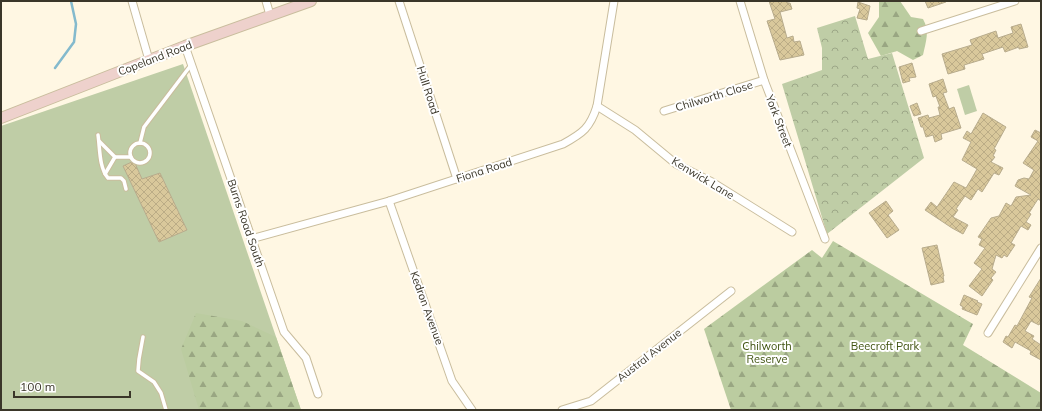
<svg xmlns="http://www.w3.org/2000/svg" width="1042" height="411" font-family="Mulish,sans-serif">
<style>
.grass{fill:#bfcda6}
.forest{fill:url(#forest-firs)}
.park{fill:url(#park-crowns)}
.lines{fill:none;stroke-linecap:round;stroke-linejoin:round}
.stream{stroke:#84bacd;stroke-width:2.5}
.building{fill:url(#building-cross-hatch);stroke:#b8ac8d}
.lane-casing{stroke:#c9bd9d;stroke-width:5.5}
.street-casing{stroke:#c9bd9d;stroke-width:9}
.secondary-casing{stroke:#c9bd9d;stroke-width:12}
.lane{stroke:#fff;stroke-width:3.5}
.street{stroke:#fff;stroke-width:7}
.secondary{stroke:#eed1cc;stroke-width:10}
.labels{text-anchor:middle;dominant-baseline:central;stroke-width:4;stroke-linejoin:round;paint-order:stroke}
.street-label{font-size:11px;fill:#3a3629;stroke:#fff}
.park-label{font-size:11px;fill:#405311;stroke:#fff}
</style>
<defs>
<pattern id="forest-firs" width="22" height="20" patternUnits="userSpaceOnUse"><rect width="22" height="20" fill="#bbcca0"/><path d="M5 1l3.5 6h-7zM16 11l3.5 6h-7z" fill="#99a682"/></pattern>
<pattern id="park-crowns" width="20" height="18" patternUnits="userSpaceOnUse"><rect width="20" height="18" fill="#bfcda6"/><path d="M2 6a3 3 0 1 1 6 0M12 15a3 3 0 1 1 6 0" fill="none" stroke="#9ca787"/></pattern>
<pattern id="building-cross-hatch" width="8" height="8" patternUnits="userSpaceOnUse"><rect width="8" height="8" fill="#d9c89b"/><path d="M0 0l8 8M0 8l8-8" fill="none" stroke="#bbac86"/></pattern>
</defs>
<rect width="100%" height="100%" fill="#fff7e3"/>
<g class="grass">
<polygon points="183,64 301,410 1,410 1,126"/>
<polygon points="969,85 977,111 965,115 957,89"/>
</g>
<g class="forest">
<path d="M 879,1 L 900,1 L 911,17 L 923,19 C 930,31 926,41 923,55 L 913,60 L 897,51 L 881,56 L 868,33 L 879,17 Z"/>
<polygon points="833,241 973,324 963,345 1041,393 1041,410 731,410 704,329 812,250 822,258"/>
<polygon points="196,313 242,321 276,337 301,410 199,410 181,349"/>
</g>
<polygon class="park" points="855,16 868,59 892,53 924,158 827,234 782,84 822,70 822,48 817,28"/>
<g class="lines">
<polyline class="stream" points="55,68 74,42 76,24 71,1"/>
</g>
<g class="building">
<polygon points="769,1 787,1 788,3 790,3 792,9 780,12 787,38 793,36 794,42 800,41 804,55 780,60 767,21 775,19"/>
<polygon points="925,1 946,1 946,2 928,8"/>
<polygon points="858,2 870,6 867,20 857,18 860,9 857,8"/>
<polygon points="1021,24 1028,47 1019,49 1019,47 1005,52 1003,47 982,54 984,59 964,65 965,69 948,74 942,54 972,45 970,40 996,31 998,38 1013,33 1011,27"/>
<polygon points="912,63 916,77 909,78 910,81 903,83 899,67"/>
<polygon points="943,79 947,92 943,93 949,109 954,107 961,128 941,134 942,139 935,142 933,135 926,137 923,127 921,127 918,118 928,115 929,118 940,115 938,107 940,107 936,96 933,97 929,84"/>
<polygon points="917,103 921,114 914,116 910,106"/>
<polygon points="983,113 1006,127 994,149 996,150 993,156 995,157 991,162 1003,168 999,175 994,173 982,192 978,189 971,200 965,196 956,209 958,210 953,217 968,225 963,234 952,228 925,210 931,202 937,207 954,182 966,188 972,178 977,169 962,160 971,142 963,138 967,131 971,134"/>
<polygon points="1035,130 1041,133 1041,201 1038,199 1029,213 1031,214 1026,222 1031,225 1028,230 1021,226 1011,243 1015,245 1007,257 1004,255 1002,258 996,255 992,269 996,272 991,278 993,280 982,296 969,286 982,269 974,263 985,248 979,245 982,239 978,237 991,218 999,216 1006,203 1011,206 1016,197 1031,195 1015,186 1018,180 1024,178 1029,179 1034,170 1023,163 1038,141 1031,137"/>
<polygon points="134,161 142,179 160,173 187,230 159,242 123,166"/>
<polygon points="886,201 893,211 888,215 899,230 887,238 869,213"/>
<polygon points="937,245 944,276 943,276 944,282 931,285 922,248"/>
<polygon points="1041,278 1041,321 1039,325 1031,321 1025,331 1034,336 1032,339 1041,345 1041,360 1030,354 1031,351 1015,342 1012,348 1003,342 1006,336 1008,337 1015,325 1017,326 1032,298 1029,297"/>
<polygon points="964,295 978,301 977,302 982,304 977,315 962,309 963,307 960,305"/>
</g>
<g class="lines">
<g class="lane-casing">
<g id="lane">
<path d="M 98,135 C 100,148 99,168 108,178 L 121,178 L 124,181 L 126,189"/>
<polyline points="99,141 115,157 131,157"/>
<polyline points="140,143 144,127 191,65"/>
<circle cx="140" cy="153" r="10"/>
<polyline points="105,174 115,157"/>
<polyline points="143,337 139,359 138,371 154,382 161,393 166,410"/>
</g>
</g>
<g class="street-casing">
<g id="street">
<polyline points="132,1 149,60"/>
<polyline points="266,1 270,15"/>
<polyline points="399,1 457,179"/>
<polyline points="740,1 764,80 825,239"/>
<polyline points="921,31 1015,1"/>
<polyline points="185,46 284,332 306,358 318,394"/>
<polyline points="597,106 635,130 676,164 712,182 792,232"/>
<polyline points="664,111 764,80"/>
<polyline points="389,201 452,381 472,410"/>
<path d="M 251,239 L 389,201 L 563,144 C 583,133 590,128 597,106 L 614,1"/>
<polyline points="988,333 1041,248"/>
<polyline points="562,410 591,401 731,291"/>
</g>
</g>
<g class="secondary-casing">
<polyline id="secondary" points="1,118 185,46 311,1"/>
</g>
<use href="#lane" class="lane"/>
<use href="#street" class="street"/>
<use href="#secondary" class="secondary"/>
</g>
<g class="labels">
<g class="street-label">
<text transform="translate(155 58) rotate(-21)">Copeland Road</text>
<text transform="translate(428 90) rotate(72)">Hull Road</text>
<text transform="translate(714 96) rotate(-17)">Chilworth Close</text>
<text transform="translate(779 121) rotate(69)">York Street</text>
<text transform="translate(484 170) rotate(-18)">Fiona Road</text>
<text transform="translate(703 178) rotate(31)">Kenwick Lane</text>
<text transform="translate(246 223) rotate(71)">Burns Road South</text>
<text transform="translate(427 308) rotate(70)">Kedron Avenue</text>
<text transform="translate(649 355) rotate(-38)">Austral Avenue</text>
</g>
<g class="park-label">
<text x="767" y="346">Chilworth<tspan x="767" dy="13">Reserve</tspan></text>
<text x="885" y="346">Beecroft Park</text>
</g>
</g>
<rect width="1042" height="411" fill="none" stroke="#3a3629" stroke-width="4"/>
<path d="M14 391v6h116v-6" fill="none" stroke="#3a3629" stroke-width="2"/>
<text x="20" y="391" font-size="12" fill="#3a3629" stroke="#ffffff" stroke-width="3" paint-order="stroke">100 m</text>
</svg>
